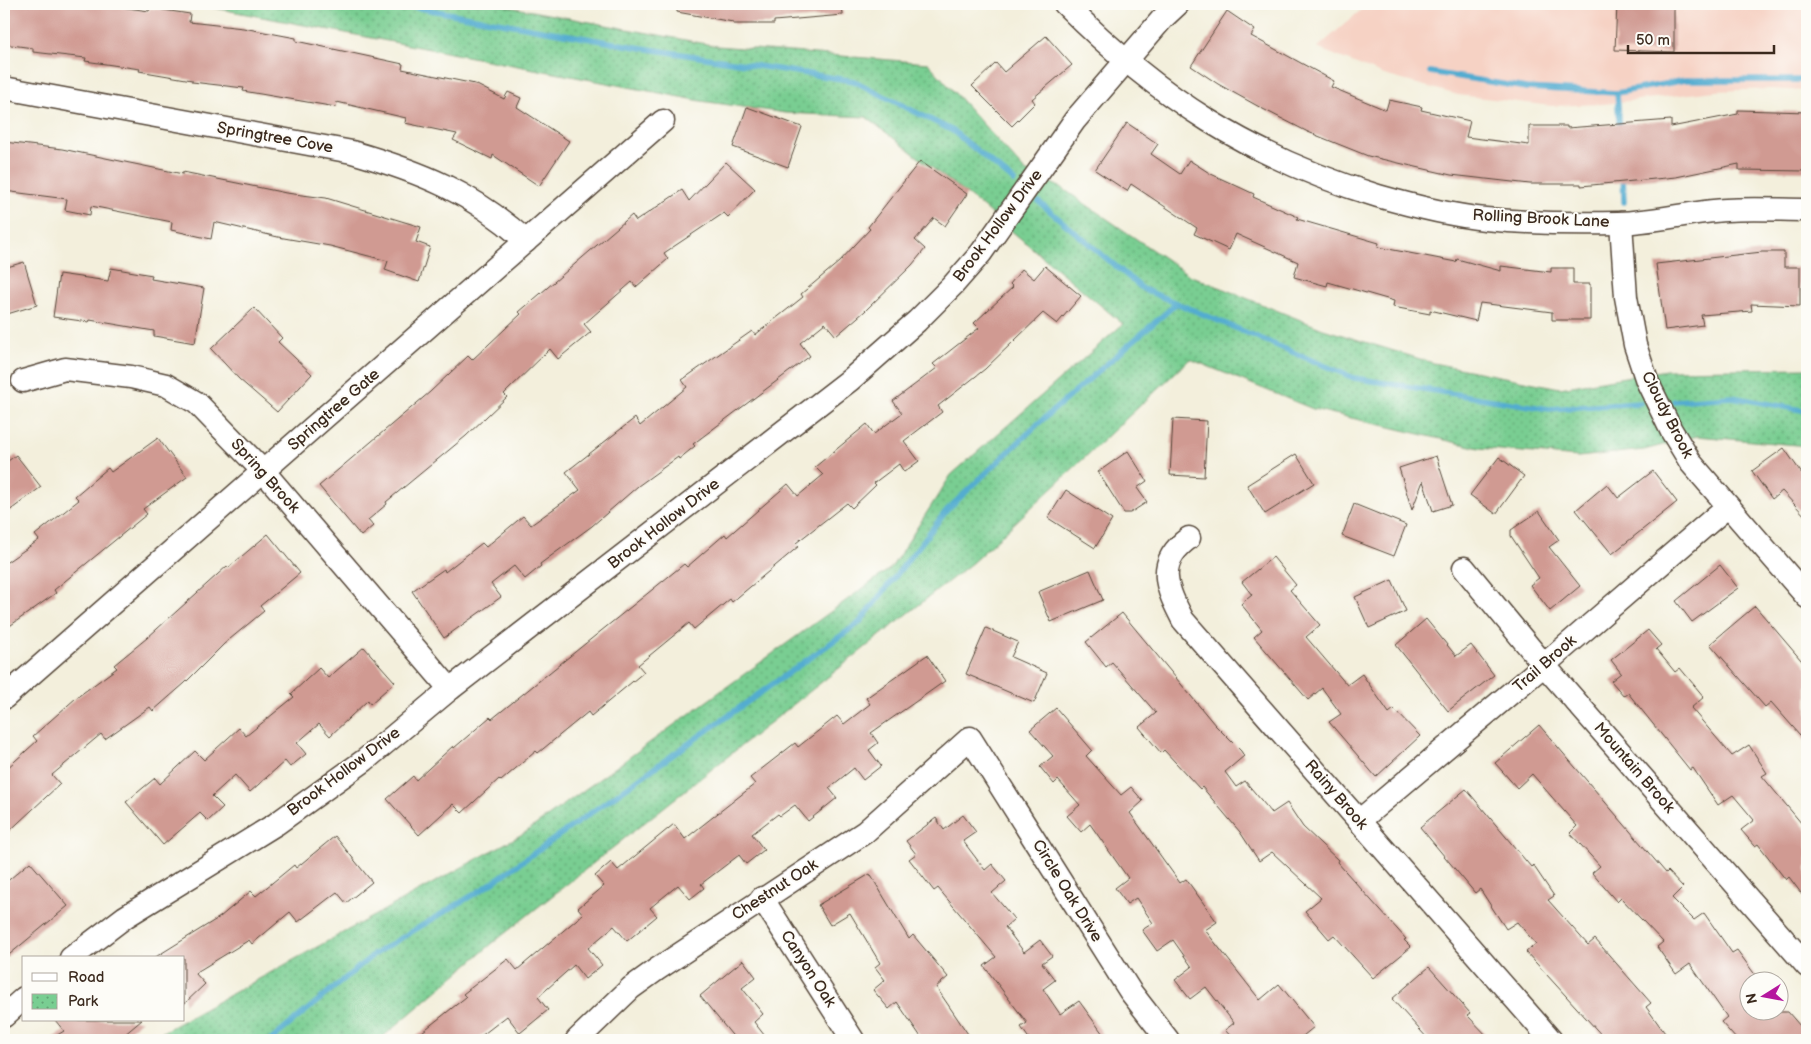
<svg xmlns="http://www.w3.org/2000/svg" width="1811" height="1044" font-family="'Balsamiq Sans',sans-serif">
<style>
.built{fill:#f6d2c4}
.park{fill:url(#park-dots);stroke:#5a7c58}
.lines{fill:none;stroke-linecap:round;stroke-linejoin:round}
.stream{stroke:#53acd0;stroke-width:5.5}
.building{fill:#d09a92}
.minor-casing{stroke:#57483a;stroke-width:25}
.minor{stroke:#fff;stroke-width:22}
.labels{text-anchor:middle;dominant-baseline:central;stroke-width:4;stroke-linejoin:round;paint-order:stroke}
.street-label{font-size:16px;fill:#3b2a1e;stroke:#fdfcf7}
</style>
<defs>
<pattern id="park-dots" width="8" height="8" patternUnits="userSpaceOnUse" patternTransform="scale(1.25)"><rect width="8" height="8" fill="#79ce92"/><path d="M2 2h.1M6 6h.1" fill="none" stroke="#64a777" stroke-width="1.8" stroke-linecap="round"/></pattern>
</defs>
<rect width="100%" height="100%" fill="#fdfcf7"/>
<filter id="ink" filterUnits="userSpaceOnUse"><feTurbulence type="fractalNoise" baseFrequency=".02" numOctaves="2"/><feDisplacementMap in="SourceGraphic" scale="10" xChannelSelector="R" yChannelSelector="G"/><feConvolveMatrix kernelMatrix="1 2 1 2 8 2 1 2 1" color-interpolation-filters="sRGB"/></filter>
<filter id="wash" filterUnits="userSpaceOnUse"><feTurbulence type="fractalNoise" baseFrequency=".0096" numOctaves="4" result="noise"/><feDisplacementMap in="SourceGraphic" scale="20" xChannelSelector="R" yChannelSelector="G"/><feGaussianBlur stdDeviation="1.12" result="paint"/><feColorMatrix in="noise" values="0 0 0 0 0 0 0 0 0 0 0 0 0 0 0 0 0 1.4 0 .05"/><feComposite in="paint" operator="in"/></filter>
<g filter="url(#wash)">
<rect width="100%" height="100%" fill="#f3efdc"/>
<polygon class="built" points="1368,4 1807,4 1807,91 1770,89 1715,91 1604,104 1552,106 1458,95 1384,75 1317,48"/>
<polygon class="park" points="194,4 495,4 717,46 928,63 1025,171 1062,188 1189,275 1323,329 1433,363 1560,388 1666,370 1807,368 1807,446 1697,436 1644,450 1578,457 1479,448 1313,409 1190,359 973,562 494,942 379,1040 148,1040 526,832 891,568 951,475 1123,324 978,203 866,117 785,113 701,101"/>
<g class="lines">
<g class="stream">
<polyline points="397,4 636,47 854,81 953,131 1014,181"/>
<polyline points="1430,72 1526,88 1617,93 1685,80 1807,80"/>
<polyline points="1617,93 1620,130"/>
<polyline points="1623,175 1624,202"/>
<polyline points="1039,202 1143,289 1354,378 1549,409 1640,403"/>
<polyline points="1674,401 1732,397 1807,411"/>
<polyline points="271,1040 373,955 486,887 859,623 947,510 1041,421 1177,303"/>
</g>
</g>
<g id="blocks">
<g class="building">
<polygon points="4,4 99,4 149,11 150,8 190,14 189,22 243,28 296,38 296,41 403,64 402,69 475,84 504,99 508,92 521,98 517,107 569,141 539,186 493,155 492,159 453,140 457,134 405,123 406,118 337,102 336,107 243,91 244,88 192,82 192,80 139,71 140,69 85,61 86,58 33,52 33,48 4,44"/>
<polygon points="677,4 842,4 843,15 774,21 774,24 733,24 733,22 677,12"/>
<polygon points="1617,4 1674,4 1674,52 1615,50"/>
<polygon points="1227,11 1255,30 1251,36 1334,81 1331,87 1386,110 1389,100 1422,107 1421,110 1470,121 1466,137 1529,145 1529,126 1567,126 1567,128 1671,120 1671,127 1738,114 1738,110 1807,112 1807,171 1739,170 1739,164 1676,177 1581,186 1581,184 1530,184 1451,175 1368,156 1308,132 1263,109 1218,84 1191,66"/>
<polygon points="1046,36 1072,65 1032,99 1035,103 1012,126 972,86 996,63 1004,72"/>
<polygon points="747,107 802,127 788,167 733,147"/>
<polygon points="1127,123 1158,144 1151,154 1180,174 1189,160 1211,174 1254,194 1253,197 1298,217 1297,219 1379,243 1378,247 1456,262 1457,259 1501,271 1501,266 1551,272 1551,268 1573,268 1573,284 1590,284 1590,320 1552,320 1552,312 1480,303 1476,321 1430,310 1430,314 1393,307 1394,301 1328,282 1327,286 1294,277 1298,262 1236,234 1229,250 1194,234 1197,228 1131,184 1127,191 1095,170"/>
<polygon points="4,142 62,149 183,174 183,172 286,193 326,198 421,227 416,242 430,247 419,282 385,270 388,261 330,246 278,237 214,222 211,239 171,230 172,222 91,206 90,215 65,210 67,199 4,191"/>
<polygon points="920,161 967,194 945,226 934,218 915,240 925,249 912,265 865,311 836,336 825,323 800,343 810,356 693,444 695,446 679,459 678,457 638,486 592,526 540,564 541,566 525,579 514,566 491,584 501,597 444,638 412,591 444,569 445,572 482,543 486,547 523,516 531,525 580,490 566,472 635,418 640,426 687,387 682,380 752,331 755,335 803,297 801,294 839,262 870,229 868,227"/>
<polygon points="726,162 755,189 728,217 724,213 664,253 668,259 636,287 632,282 584,324 591,332 558,359 550,349 504,394 507,397 466,436 386,502 387,504 368,520 373,526 361,536 319,486 430,392 468,356 472,360 521,314 519,312 632,215 636,221 682,190 689,201"/>
<polygon points="1762,252 1784,252 1784,267 1800,267 1800,306 1751,304 1752,311 1701,315 1703,325 1665,330 1656,264"/>
<polygon points="24,262 37,305 4,315 4,268"/>
<polygon points="1045,266 1081,296 1057,324 1043,313 985,369 938,406 942,412 904,441 919,461 904,472 899,464 874,483 876,485 852,508 847,503 796,543 799,546 732,602 730,599 694,629 689,623 638,665 644,672 591,716 588,712 538,753 536,751 501,781 499,779 462,813 453,804 419,835 387,799 413,776 416,780 453,746 454,748 490,717 492,719 684,564 687,567 725,534 727,537 788,484 798,496 823,475 815,467 867,424 874,434 902,413 893,401 937,368 933,364 979,328 974,323 1013,287 1010,284 1022,269 1034,279"/>
<polygon points="111,268 152,275 151,279 204,288 195,343 154,336 154,331 90,320 89,322 53,317 59,274 108,281"/>
<polygon points="254,308 282,338 278,342 312,374 277,412 239,379 211,349"/>
<polygon points="1173,419 1207,421 1204,477 1170,475"/>
<polygon points="158,438 187,477 143,509 147,514 54,590 56,593 4,630 4,564 39,540 35,535 79,500 75,496 108,468 111,472"/>
<polygon points="1784,448 1807,481 1807,518 1782,491 1772,499 1752,471"/>
<polygon points="1128,451 1147,481 1137,488 1147,502 1130,513 1124,513 1098,472"/>
<polygon points="1296,454 1314,483 1265,514 1247,485"/>
<polygon points="16,455 41,487 4,515 4,464"/>
<polygon points="1436,456 1452,505 1433,511 1423,481 1412,510 1399,468"/>
<polygon points="1499,457 1524,476 1496,514 1470,495"/>
<polygon points="1653,471 1677,502 1612,554 1576,510 1607,484 1618,498"/>
<polygon points="1066,490 1112,520 1095,548 1048,518"/>
<polygon points="1354,504 1406,525 1394,556 1342,536"/>
<polygon points="1539,511 1559,540 1549,547 1580,586 1550,611 1530,585 1539,578 1511,536 1511,530"/>
<polygon points="268,534 300,573 260,606 264,611 224,644 185,683 153,711 150,707 105,739 101,734 52,775 60,784 4,836 4,771 37,741 33,736 76,698 117,668 114,665 147,638 227,566 228,568"/>
<polygon points="1273,557 1296,585 1290,590 1320,625 1306,637 1347,685 1362,674 1389,713 1394,709 1420,736 1376,777 1329,722 1341,714 1322,688 1308,700 1254,637 1262,630 1241,604 1252,595 1242,582"/>
<polygon points="1720,565 1738,588 1692,622 1676,601"/>
<polygon points="1090,570 1103,600 1051,622 1038,592"/>
<polygon points="1392,580 1406,611 1369,628 1355,597"/>
<polygon points="1755,606 1807,667 1807,743 1771,702 1765,707 1710,644"/>
<polygon points="1122,613 1215,725 1241,751 1244,756 1225,772 1236,787 1245,781 1272,813 1287,803 1303,827 1338,860 1337,862 1406,939 1404,940 1411,947 1373,978 1334,935 1329,939 1305,911 1321,898 1272,852 1259,861 1240,832 1202,787 1200,789 1164,750 1161,753 1139,727 1156,713 1112,662 1106,667 1086,642"/>
<polygon points="1426,619 1456,656 1471,645 1494,675 1448,711 1396,645"/>
<polygon points="986,628 1018,642 1011,657 1047,673 1034,703 966,674"/>
<polygon points="1648,630 1661,645 1656,649 1675,672 1680,668 1704,697 1691,708 1732,756 1749,745 1767,773 1762,776 1807,830 1807,901 1789,877 1786,880 1758,844 1755,846 1741,830 1754,820 1733,795 1718,805 1693,768 1690,770 1628,693 1624,696 1611,681 1621,673 1611,660"/>
<polygon points="364,647 395,682 370,704 368,700 330,736 319,724 297,743 306,754 290,767 285,761 250,792 235,775 212,796 223,807 208,821 200,813 163,845 126,802 155,778 160,784 195,751 204,760 239,728 246,736 294,697 291,694 319,668 328,678"/>
<polygon points="927,655 945,681 871,733 878,743 869,750 881,766 863,780 854,768 829,788 837,798 808,821 795,805 780,816 778,814 752,834 764,850 746,864 739,855 701,884 704,888 690,899 678,885 650,908 657,916 627,941 614,926 588,948 602,965 585,979 574,965 538,997 548,1010 520,1033 507,1016 476,1040 412,1040 466,997 463,994 508,959 517,970 583,914 578,908 604,886 595,876 611,862 618,870 674,824 685,839 755,784 750,778 795,743 798,747 837,716 844,724 870,704 866,698"/>
<polygon points="1056,708 1092,750 1086,756 1121,795 1131,787 1143,801 1130,813 1180,883 1186,879 1217,922 1205,930 1260,1000 1279,984 1314,1027 1298,1040 1234,1040 1225,1030 1234,1023 1206,987 1190,999 1175,980 1192,967 1173,940 1157,951 1142,930 1153,923 1136,898 1127,904 1115,888 1128,878 1090,824 1081,832 1067,816 1080,805 1058,780 1054,784 1040,767 1053,756 1030,730"/>
<polygon points="1539,725 1666,873 1668,871 1683,887 1672,898 1694,920 1704,913 1732,953 1737,950 1756,976 1748,982 1748,1012 1788,1012 1807,1034 1807,1040 1737,1040 1721,1022 1727,1017 1690,964 1676,974 1657,947 1663,942 1621,898 1617,902 1592,873 1600,866 1570,833 1577,826 1532,774 1517,788 1495,763"/>
<polygon points="1466,789 1531,867 1533,865 1554,896 1548,900 1588,945 1595,939 1651,1003 1646,1007 1670,1040 1606,1040 1526,952 1536,944 1517,922 1506,929 1480,889 1475,893 1420,827"/>
<polygon points="963,815 976,832 963,841 985,870 992,864 1006,881 992,893 1014,919 1005,927 1024,952 1040,940 1052,956 1042,963 1055,980 1043,989 1060,1014 1079,1001 1103,1034 1095,1040 1030,1040 1021,1027 1027,1023 984,966 996,957 938,888 934,891 909,859 916,854 906,841 936,818 944,830"/>
<polygon points="335,836 372,882 346,903 337,892 298,922 290,912 252,944 249,940 195,973 205,984 184,1004 184,958 154,958 220,917 251,891 256,896 294,865 296,868"/>
<polygon points="30,862 68,906 4,959 4,884"/>
<polygon points="870,874 909,939 913,935 948,977 936,987 972,1040 923,1040 897,1002 889,1009 873,990 885,980 875,967 880,963 850,913 830,925 818,905"/>
<polygon points="743,960 756,977 742,988 763,1014 754,1022 768,1040 736,1040 700,996"/>
<polygon points="1429,967 1470,1013 1467,1015 1491,1040 1429,1040 1392,999"/>
<polygon points="55,1020 142,1020 118,1040 49,1040 64,1031"/>
</g>
</g>
</g>
<g filter="url(#ink)">
<use href="#blocks" fill-opacity="0" stroke="#57483a" stroke-width="1"/>
<g class="lines">
<g class="minor-casing">
<g id="minor">
<path d="M 1065,4 C 1158,98 1252,158 1378,196 C 1413,206 1449,215 1485,219 C 1529,223 1574,224 1618,223 C 1654,222 1690,212 1726,210 C 1753,208 1781,210 1807,210"/>
<path d="M 4,88 L 352,152 C 421,172 472,192 526,241"/>
<polyline points="1621,223 1626,297 1635,345 1647,381 1671,430 1691,463 1807,597"/>
<polyline points="23,381 65,369 131,377 166,385 197,403 264,472 450,689"/>
<path d="M 1189,538 C 1154,563 1167,589 1183,620 L 1551,1040"/>
<polyline points="1464,568 1544,665 1807,966"/>
<polyline points="4,698 663,121"/>
<polyline points="1359,821 1544,665 1728,506"/>
<polyline points="762,898 853,1040"/>
<polyline points="71,958 125,917 276,824 365,760 450,689 850,380 917,321 953,285 981,253 1075,120 1163,18 1178,4"/>
<polyline points="4,1016 24,998"/>
<polyline points="577,1040 631,988 656,970 865,832 970,738 1130,991 1168,1040"/>
</g>
</g>
<use href="#minor" class="minor"/>
</g>
</g>
<g class="labels">
<g class="street-label">
<text transform="translate(275 138) rotate(10)">Springtree Cove</text>
<text transform="translate(1541 219) rotate(3)">Rolling Brook Lane</text>
<text transform="translate(998 226) rotate(-53)">Brook Hollow Drive</text>
<text transform="translate(334 410) rotate(-41)">Springtree Gate</text>
<text transform="translate(1667 415) rotate(63)">Cloudy Brook</text>
<text transform="translate(265 476) rotate(48)">Spring Brook</text>
<text transform="translate(664 524) rotate(-38)">Brook Hollow Drive</text>
<text transform="translate(1545 664) rotate(-41)">Trail Brook</text>
<text transform="translate(1634 768) rotate(49)">Mountain Brook</text>
<text transform="translate(344 772) rotate(-37)">Brook Hollow Drive</text>
<text transform="translate(1336 795) rotate(49)">Rainy Brook</text>
<text transform="translate(775 890) rotate(-33)">Chestnut Oak</text>
<text transform="translate(1067 891) rotate(58)">Circle Oak Drive</text>
<text transform="translate(808 969) rotate(57)">Canyon Oak</text>
</g>
</g>
<rect width="1811" height="1044" fill="none" stroke="#fdfcf7" stroke-width="20"/>
<rect x="22" y="956" width="162" height="65" fill="#fdfcf7" stroke="#afa8a0"/>
<rect x="32" y="973" width="25" height="8" fill="#ffffff" stroke="#afa8a0"/>
<text x="68" y="982" font-size="15" fill="#3b2a1e">Road</text>
<rect x="32" y="994" width="25" height="15" fill="url(#park-dots)" stroke="#afa8a0"/>
<text x="68" y="1006" font-size="15" fill="#3b2a1e">Park</text>
<g transform="translate(1764 996) rotate(259)"><circle r="24" fill="#fdfcf7" stroke="#afa8a0"/>
<path d="M0-4L9 19L0 12L-9 19Z" fill="#b5179e"/>
<text y="-8" font-size="14" font-weight="bold" text-anchor="middle" fill="#3b2a1e">N</text>
</g>
<path d="M1628 45v8h146v-8" fill="none" stroke="#3b2a1e" stroke-width="2.5"/>
<text x="1636" y="45" font-size="15" fill="#3b2a1e" stroke="#fdfcf7" stroke-width="4" paint-order="stroke">50 m</text>
</svg>
